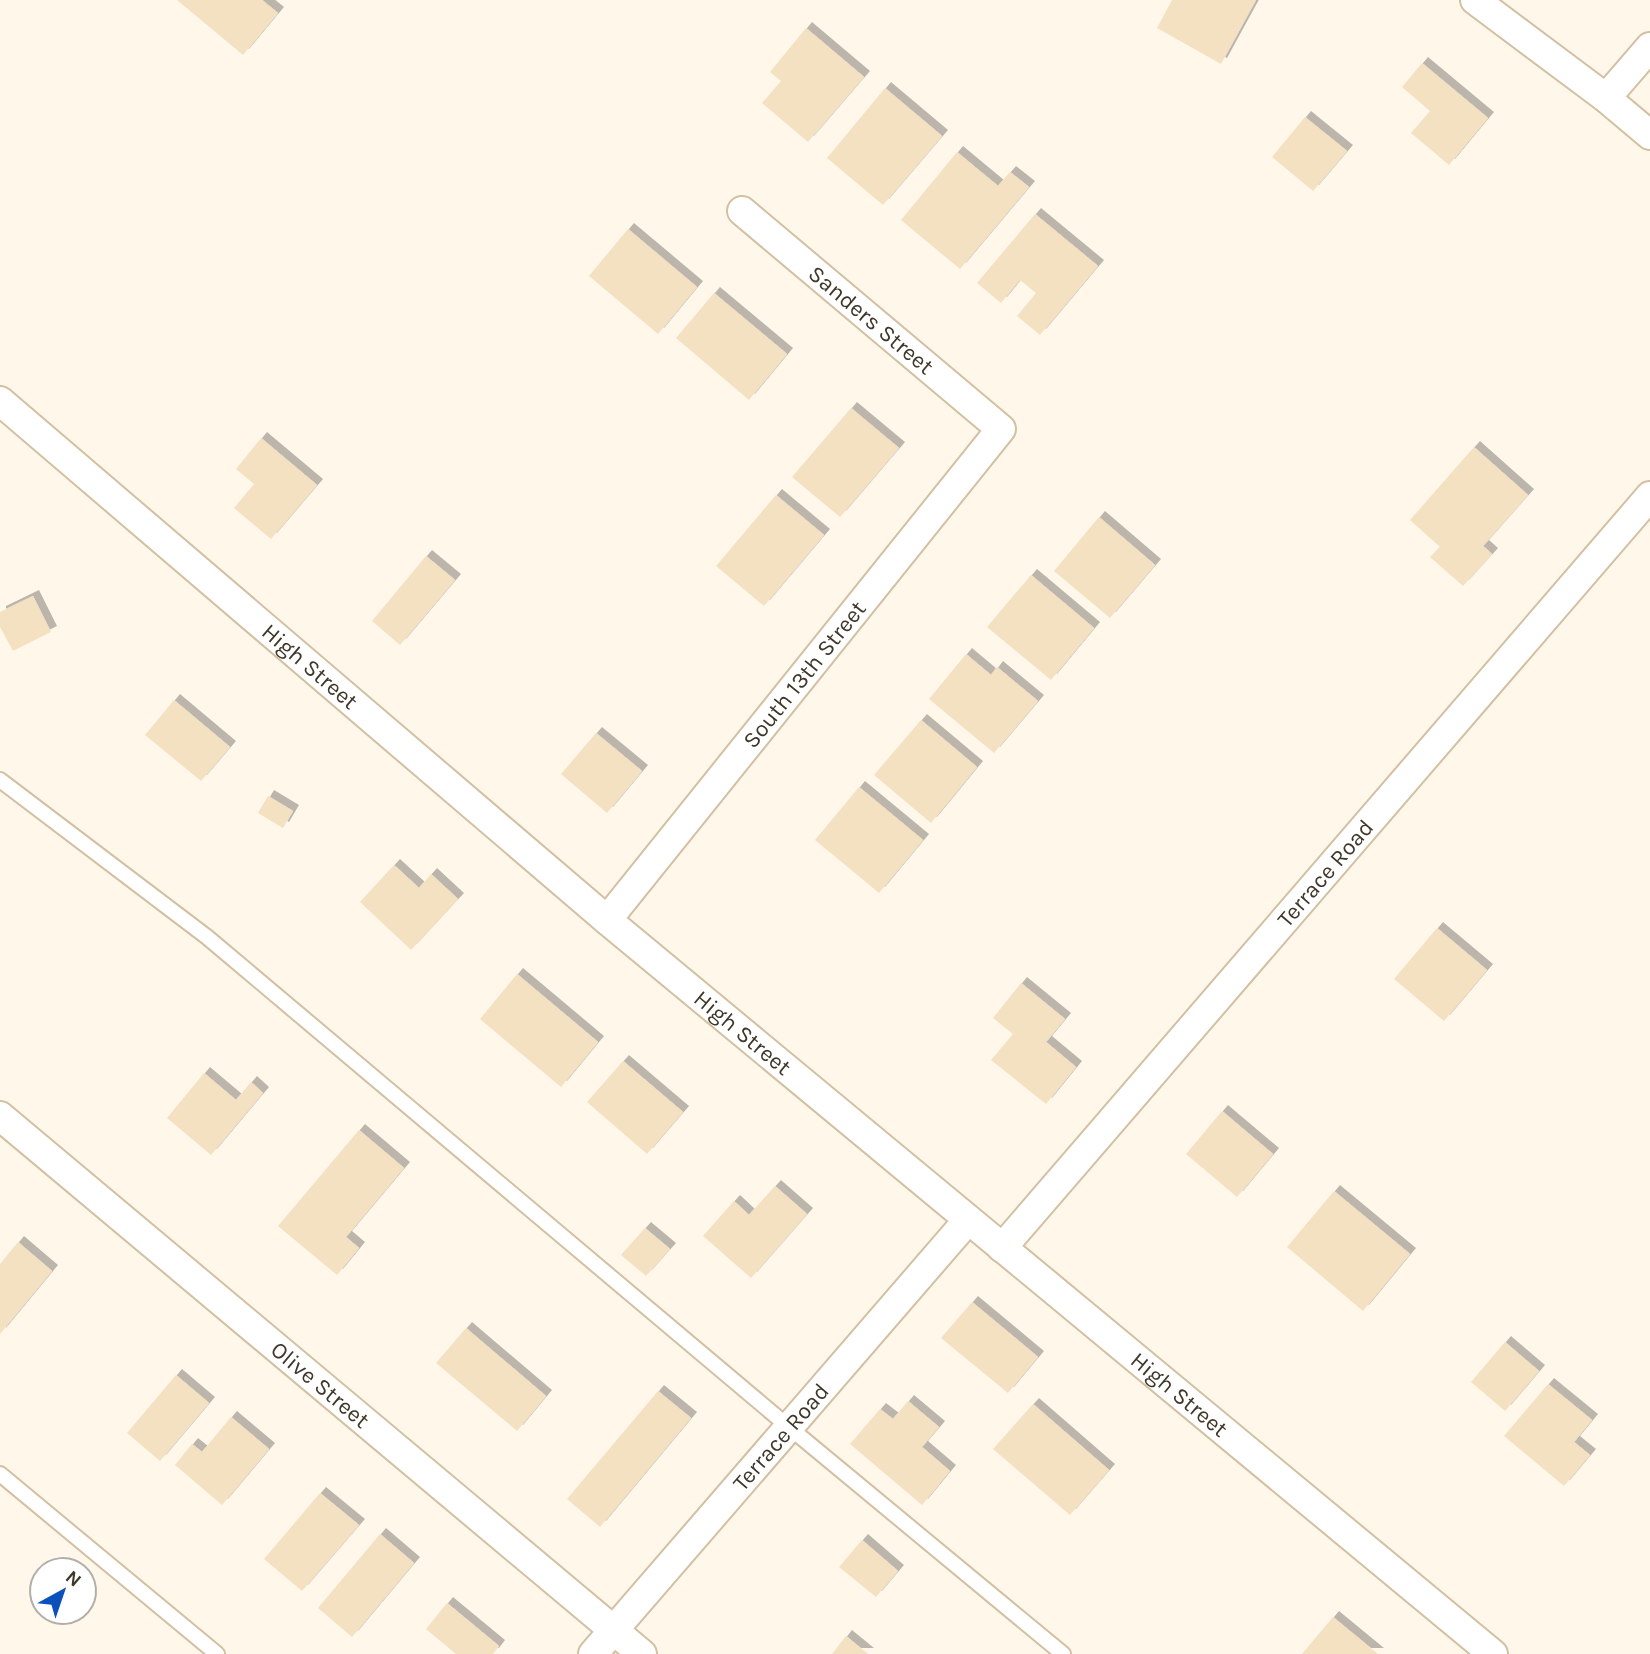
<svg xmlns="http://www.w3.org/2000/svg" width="1650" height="1654" font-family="Karla,sans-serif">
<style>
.building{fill:#f4e1c1;filter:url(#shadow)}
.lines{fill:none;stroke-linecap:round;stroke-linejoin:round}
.service-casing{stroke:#d3c0a2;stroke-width:18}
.minor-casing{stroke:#d3c0a2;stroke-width:32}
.service{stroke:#fff;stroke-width:14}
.minor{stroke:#fff;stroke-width:28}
.labels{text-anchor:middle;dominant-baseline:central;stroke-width:7;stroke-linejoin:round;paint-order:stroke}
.street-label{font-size:23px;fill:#3e372a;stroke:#fff}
</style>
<defs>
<filter id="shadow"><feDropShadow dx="6" dy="-6" stdDeviation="0" flood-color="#0004"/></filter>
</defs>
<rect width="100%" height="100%" fill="#fff7ea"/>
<g class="building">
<polygon points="177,0 262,0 278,13 243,55"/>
<polygon points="1172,0 1256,0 1221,64 1157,28"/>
<polygon points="806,28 864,77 808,142 762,103 781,81 770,72"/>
<polygon points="1422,63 1488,118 1449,165 1411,133 1430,111 1402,87"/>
<polygon points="885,88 942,136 883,205 827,158"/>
<polygon points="1305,117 1347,151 1313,191 1272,157"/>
<polygon points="957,152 998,186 1010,172 1029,187 960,269 901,220"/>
<polygon points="1035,214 1098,266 1040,335 1017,316 1036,293 1020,280 1001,303 977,283"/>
<polygon points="628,229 697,287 658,334 589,276"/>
<polygon points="714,293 787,354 749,400 676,338"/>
<polygon points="851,408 899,448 840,517 792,477"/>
<polygon points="261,438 317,485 271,539 234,508 254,484 236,469"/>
<polygon points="1474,447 1528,495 1483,546 1492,554 1463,586 1430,557 1440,547 1410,520"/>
<polygon points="776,495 824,535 764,606 716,566"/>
<polygon points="1099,517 1155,565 1110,618 1054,571"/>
<polygon points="426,556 455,580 400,645 372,621"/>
<polygon points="1031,575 1094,628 1051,680 987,627"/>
<polygon points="33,596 51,632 13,651 0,627 0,612"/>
<polygon points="966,654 991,675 997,667 1038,701 994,753 929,699"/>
<polygon points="174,700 230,747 201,781 145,735"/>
<polygon points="921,720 977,767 931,823 874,775"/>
<polygon points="596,733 642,771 607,813 561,774"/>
<polygon points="859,787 923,840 879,893 815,840"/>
<polygon points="268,796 293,811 283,828 258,813"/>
<polygon points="394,865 419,888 431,874 458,899 411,950 360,902"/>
<polygon points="1437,928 1487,970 1444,1021 1394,979"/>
<polygon points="517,974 598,1042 561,1087 480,1019"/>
<polygon points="1021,983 1065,1019 1046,1042 1076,1067 1046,1104 991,1060 1013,1034 993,1018"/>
<polygon points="623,1061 683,1112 647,1154 587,1102"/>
<polygon points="204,1073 236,1100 251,1082 263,1093 211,1155 167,1118"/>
<polygon points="1222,1111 1273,1154 1237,1197 1186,1154"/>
<polygon points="359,1130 404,1168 346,1237 359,1248 337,1275 278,1226"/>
<polygon points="775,1186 807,1214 751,1278 703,1236 734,1201 749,1215"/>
<polygon points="1334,1191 1410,1254 1363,1311 1287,1247"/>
<polygon points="645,1228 670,1249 646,1276 621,1255"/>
<polygon points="18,1242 52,1271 0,1334 0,1264"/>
<polygon points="972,1302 1038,1357 1008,1393 941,1338"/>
<polygon points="466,1328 546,1396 517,1431 436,1363"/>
<polygon points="1505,1342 1539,1371 1505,1411 1471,1382"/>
<polygon points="176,1375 209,1403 160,1461 127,1433"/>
<polygon points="1548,1384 1592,1420 1574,1442 1590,1455 1564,1486 1504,1436"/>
<polygon points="658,1391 691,1418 600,1527 567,1499"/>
<polygon points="908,1401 939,1427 922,1447 950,1471 922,1505 850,1444 880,1409 893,1419"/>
<polygon points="1033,1404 1109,1470 1070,1515 993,1449"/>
<polygon points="231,1417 269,1449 222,1505 175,1465 192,1444 202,1452"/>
<polygon points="320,1493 359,1525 302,1591 264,1559"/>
<polygon points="380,1534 414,1563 352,1637 318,1608"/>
<polygon points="862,1540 898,1571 876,1597 839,1567"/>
<polygon points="447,1603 499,1646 493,1654 456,1654 426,1629"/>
<polygon points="1333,1617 1378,1654 1302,1654"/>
<polygon points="846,1636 868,1654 832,1654"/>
</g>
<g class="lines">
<g class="service-casing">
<g id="service">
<polyline points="0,780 207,937 790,1428 1063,1654"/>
<polyline points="0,1474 217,1654"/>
</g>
</g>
<g class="minor-casing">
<g id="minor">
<polyline points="1475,0 1606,98 1650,135"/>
<polyline points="1606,98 1650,47"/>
<path id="s1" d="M 0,401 L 607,920 L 1493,1654"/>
<path id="s2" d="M 607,920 L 1001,429 L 742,211"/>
<path id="s3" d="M 0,1116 L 642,1654"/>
<path id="s4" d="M 1002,1248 L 1650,496"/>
<path id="s5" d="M 593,1654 L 968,1220"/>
</g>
</g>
<use href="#service" class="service"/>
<use href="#minor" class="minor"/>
</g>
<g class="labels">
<g class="street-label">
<text transform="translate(871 320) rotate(40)">Sanders Street</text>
<text stroke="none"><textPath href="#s1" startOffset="408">High Street</textPath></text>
<text stroke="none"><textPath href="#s2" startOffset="315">South 13th Street</textPath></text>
<text stroke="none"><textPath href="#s4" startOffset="495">Terrace Road</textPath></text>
<text stroke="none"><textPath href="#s1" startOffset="975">High Street</textPath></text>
<text stroke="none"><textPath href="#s3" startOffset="418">Olive Street</textPath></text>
<text stroke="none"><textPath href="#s1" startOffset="1542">High Street</textPath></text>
<text stroke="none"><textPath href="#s5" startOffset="287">Terrace Road</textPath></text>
</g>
</g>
<g transform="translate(63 1591) rotate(40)"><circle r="33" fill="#ffffff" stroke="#b2afaa" stroke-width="2"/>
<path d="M0-5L12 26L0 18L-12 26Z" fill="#0b50bb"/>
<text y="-10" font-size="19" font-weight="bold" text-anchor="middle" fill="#3e372a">N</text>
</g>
</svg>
